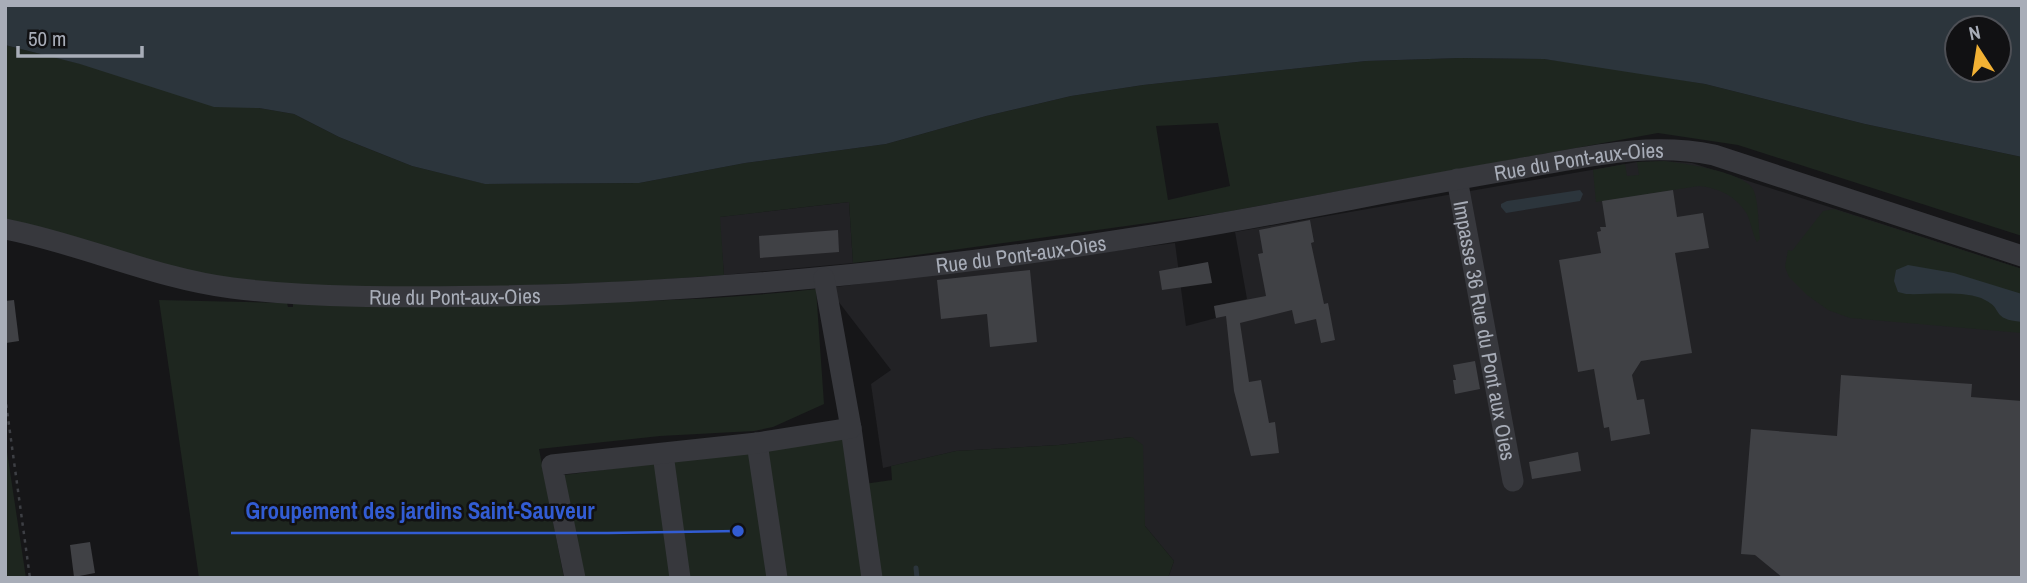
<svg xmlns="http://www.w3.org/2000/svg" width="2027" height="583" font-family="'Archivo Narrow',sans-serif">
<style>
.built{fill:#222225}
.green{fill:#1e261f;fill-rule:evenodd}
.water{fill:#2c353c;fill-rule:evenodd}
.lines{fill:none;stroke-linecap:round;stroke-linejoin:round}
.stream{stroke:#2c353c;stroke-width:5}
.building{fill:#404145}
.path{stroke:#3d3f44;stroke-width:2.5;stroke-dasharray:3.5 5;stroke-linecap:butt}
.minor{stroke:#37383d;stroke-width:21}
.labels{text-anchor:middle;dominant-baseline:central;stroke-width:5;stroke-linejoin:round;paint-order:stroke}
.street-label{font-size:21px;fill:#a8adb8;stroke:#111113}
.leader{fill:none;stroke:#325cd3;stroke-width:2.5}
.callout-dot{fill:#325cd3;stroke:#111113;stroke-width:2.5}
.callout-label{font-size:23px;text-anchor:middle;font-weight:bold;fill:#325cd3;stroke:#111113;stroke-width:5;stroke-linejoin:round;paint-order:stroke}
</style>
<rect width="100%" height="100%" fill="#161618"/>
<g class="built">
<polygon points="1664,161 1692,163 2022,269 2022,578 1168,578 1174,561 1145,526 1132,437 1059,445 956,451 883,468 871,384 891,370 828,288 1175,243 1186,326 1216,318 1214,306 1247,299 1235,232 1637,162"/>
<polygon points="849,202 853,263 724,275 719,217"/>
</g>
<g class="green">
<path d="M 5,45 L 259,108 L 294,114 L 339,137 L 412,166 L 486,184 L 639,183 L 745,163 L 886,144 L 986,116 L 1071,96 L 1143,85 L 1366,61 L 1460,58 L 1544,59 L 1606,67 L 1705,84 L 1865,124 L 2022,157 L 2022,236 L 1738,145 L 1658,133 L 1220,213 L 895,258 L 853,263 L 849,202 L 720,217 L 724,275 L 641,281 L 400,290 L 316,288 L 178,272 L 5,223 ZM 1218,123 L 1230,186 L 1168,200 L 1156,126 Z"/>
<path d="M 1664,161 C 1682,163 1747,172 1754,191 C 1759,205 1758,225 1760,239 L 1757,242 C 1752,233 1751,222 1747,214 C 1736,196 1719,188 1699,186 L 1596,202 L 1593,170 L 1625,164 L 1627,176 L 1639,175 L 1637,162 Z"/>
<polygon points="1834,209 2022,269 2022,333 1850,318 1828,310 1807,295 1789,277 1785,267 1788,250 1792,251 1823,211"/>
<path d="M 816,289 L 824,404 L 773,427 L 754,431 L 660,436 L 539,449 L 564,578 L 199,578 L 159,300 L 287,303 L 288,307 L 293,307 L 293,301 C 467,301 643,309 816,289 Z"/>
<polygon points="1132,437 1143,445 1145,526 1174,561 1168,578 584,578 564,475 848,438 857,485 892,480 891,466 956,451 1059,445"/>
<polygon points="5,438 26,578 5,578"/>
</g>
<g class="water">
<path d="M 5,5 L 2022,5 L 2022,157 L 1865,124 L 1705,84 L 1544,59 L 1460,58 L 1366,61 L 1143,85 L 1071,96 L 986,116 L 886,144 L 745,163 L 639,183 L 485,184 L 412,166 L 339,137 L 294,114 L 259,108 L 214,107 L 80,64 L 5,45 ZM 1957,28 L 1999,28 L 1999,70 L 1957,70 Z"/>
<polygon points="1580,190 1583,194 1580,201 1506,213 1501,207 1501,204 1507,201"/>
<path d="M 1908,265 L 1954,273 L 2022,294 L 2022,322 C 1990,319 2004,309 1985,300 C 1967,290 1928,295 1906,294 L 1898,292 L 1894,281 L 1896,270 Z"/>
</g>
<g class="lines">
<polyline class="stream" points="916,568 917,578"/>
</g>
<g class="building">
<polygon points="1673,190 1677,217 1703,213 1709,248 1675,253 1692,353 1641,361 1632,375 1637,400 1644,399 1650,434 1611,441 1609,427 1604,428 1594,369 1578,372 1559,260 1601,253 1597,232 1601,231 1600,227 1606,227 1602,201"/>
<polygon points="1310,220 1314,242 1311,243 1324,304 1328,303 1335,340 1321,343 1316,319 1295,324 1292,310 1240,323 1249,382 1261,380 1269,423 1275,422 1279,453 1251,456 1234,391 1226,316 1216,318 1214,306 1266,296 1258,254 1263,253 1259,230"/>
<polygon points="838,230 839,252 760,258 759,236"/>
<polygon points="1208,262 1212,283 1162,290 1159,271"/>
<polygon points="1030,270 1037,342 990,347 987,314 941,319 937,280"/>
<polygon points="14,300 19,341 6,343 5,301"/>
<polygon points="1475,361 1480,389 1455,394 1453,380 1456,380 1453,365"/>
<polygon points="1841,375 1972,384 1971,397 2022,401 2022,578 1783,578 1755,555 1741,554 1751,429 1837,436"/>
<polygon points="1578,452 1581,471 1532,479 1529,462"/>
<polygon points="90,542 95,573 74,577 70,545"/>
</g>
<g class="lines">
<polyline class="path" points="5,396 30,578"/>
<g class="minor">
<path id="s1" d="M 1457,179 L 1513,481"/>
<path id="s2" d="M 5,229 C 82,244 154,278 232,288 C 321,299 411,297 501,296 C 721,292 940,269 1158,234 C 1278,215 1397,189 1517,169 C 1584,158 1646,141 1714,155 L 2022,256"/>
<polyline points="851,428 872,578"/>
<polyline points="757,443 777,578"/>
<polyline points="663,454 680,578"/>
<polyline points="575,578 552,465 757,443 851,428 824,278"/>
</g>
</g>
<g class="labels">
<g class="street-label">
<text stroke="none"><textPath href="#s2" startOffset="1592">Rue du Pont-aux-Oies</textPath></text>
<text stroke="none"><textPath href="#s2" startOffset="1026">Rue du Pont-aux-Oies</textPath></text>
<text stroke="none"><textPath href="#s2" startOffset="458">Rue du Pont-aux-Oies</textPath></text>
<text stroke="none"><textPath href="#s1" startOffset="154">Impasse 36 Rue du Pont aux Oies</textPath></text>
</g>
</g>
<path class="leader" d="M738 531L608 533H231"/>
<circle class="callout-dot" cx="738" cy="531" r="7"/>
<g class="callout-label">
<text x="420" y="519">Groupement des jardins Saint-Sauveur</text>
</g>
<rect width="2027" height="583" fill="none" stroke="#a8adb8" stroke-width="14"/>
<g transform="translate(1978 49) rotate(348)"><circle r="33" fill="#111113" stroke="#4d4f55" stroke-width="2"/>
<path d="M0-5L12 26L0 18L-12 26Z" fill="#f2b134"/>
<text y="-10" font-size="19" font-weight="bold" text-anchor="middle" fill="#a8adb8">N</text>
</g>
<path d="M18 46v10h124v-10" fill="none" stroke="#a8adb8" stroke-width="3.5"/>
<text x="28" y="46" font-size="21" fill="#a8adb8" stroke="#111113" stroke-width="5" paint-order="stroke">50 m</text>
</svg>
